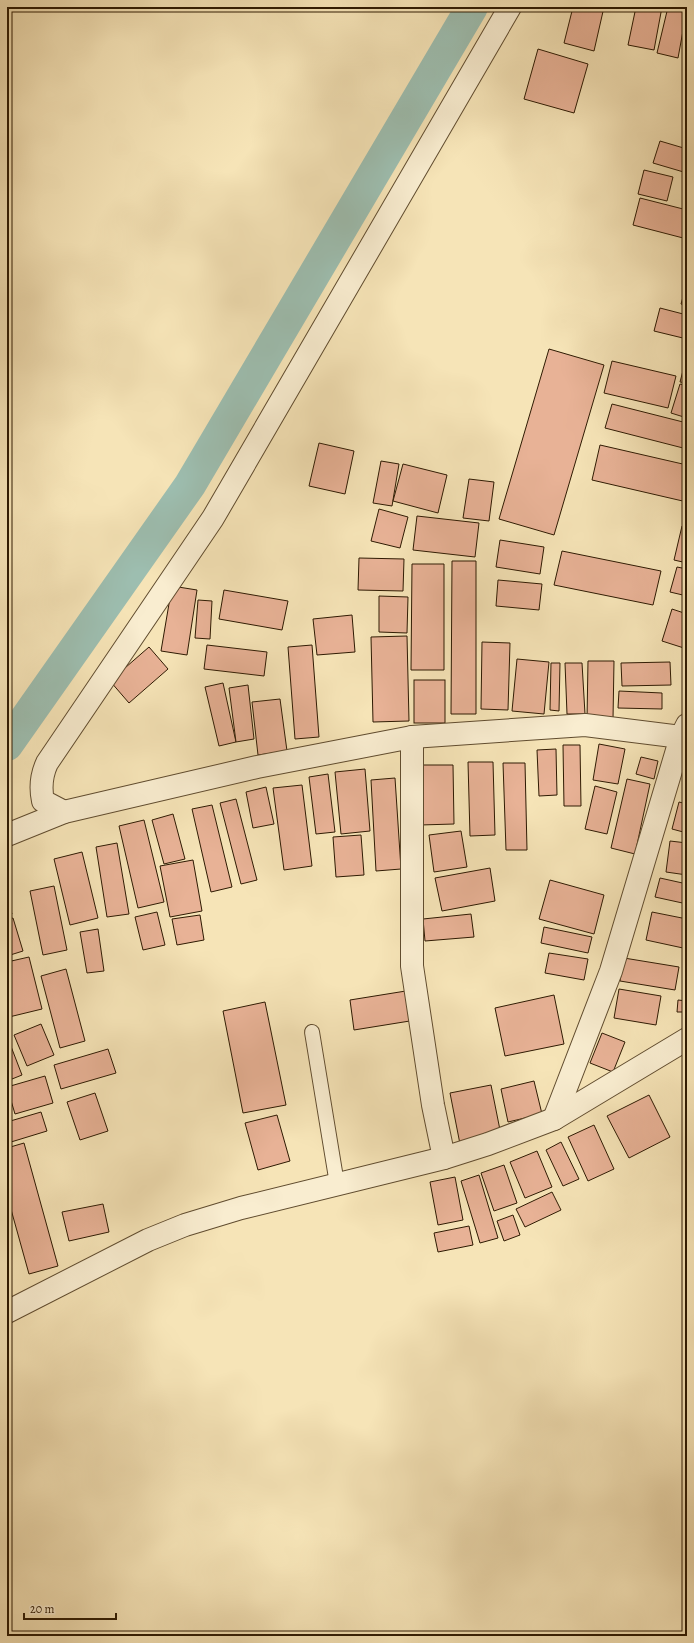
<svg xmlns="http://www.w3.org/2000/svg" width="694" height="1643" font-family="Alegreya,serif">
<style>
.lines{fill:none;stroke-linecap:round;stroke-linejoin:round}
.canal{stroke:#9dbeb0;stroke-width:32}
.building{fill:#e8b296;stroke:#2e1a02}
.service-casing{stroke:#604c2f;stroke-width:16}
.minor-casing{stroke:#604c2f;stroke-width:24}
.tertiary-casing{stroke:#604c2f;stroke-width:24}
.service{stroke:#f9edd0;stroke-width:14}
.minor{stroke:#f9edd0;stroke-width:22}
.tertiary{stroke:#f9edd0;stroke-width:22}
</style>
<rect width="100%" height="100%" fill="#f6e4b7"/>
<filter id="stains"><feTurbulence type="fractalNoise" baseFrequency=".005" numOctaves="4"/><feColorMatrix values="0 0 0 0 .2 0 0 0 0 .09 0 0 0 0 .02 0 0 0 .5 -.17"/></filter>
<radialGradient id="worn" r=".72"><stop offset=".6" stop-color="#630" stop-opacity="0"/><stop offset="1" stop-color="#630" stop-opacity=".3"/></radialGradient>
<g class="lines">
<polyline class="canal" points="7,745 190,485 472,7"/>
</g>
<g class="building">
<polygon points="573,7 604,7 594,51 564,43"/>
<polygon points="636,7 662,7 654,50 628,45"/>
<polygon points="668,7 687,9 678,58 657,53"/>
<polygon points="538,49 588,64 574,113 524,99"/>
<polygon points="660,141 687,149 687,173 653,163"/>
<polygon points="644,170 673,177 667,201 638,194"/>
<polygon points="640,198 687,210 687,239 633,225"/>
<polygon points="687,283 687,306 681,304"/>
<polygon points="660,308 687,315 687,339 654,331"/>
<polygon points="549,349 604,365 554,535 499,519"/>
<polygon points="612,361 676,376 668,408 604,393"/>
<polygon points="685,363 687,364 687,383 680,382"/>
<polygon points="680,384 687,386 687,418 671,413"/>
<polygon points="612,404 687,423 687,449 605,428"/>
<polygon points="319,443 354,451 345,494 309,486"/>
<polygon points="600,445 687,465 687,502 592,480"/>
<polygon points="381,461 399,464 392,506 373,503"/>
<polygon points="403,464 447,475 438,513 393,501"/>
<polygon points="469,479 494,482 489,521 463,518"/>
<polygon points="379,509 408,517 400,548 371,541"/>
<polygon points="417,516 479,523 475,557 413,550"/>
<polygon points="682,526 687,527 687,563 674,560"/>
<polygon points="500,540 544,547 540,574 496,567"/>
<polygon points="562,551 661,571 653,605 554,585"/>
<polygon points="359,558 404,559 403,591 358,590"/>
<polygon points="452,561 476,561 476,714 451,714"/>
<polygon points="412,564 444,564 444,670 411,670"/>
<polygon points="677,567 687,569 687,596 670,592"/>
<polygon points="498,580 542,584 539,610 496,606"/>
<polygon points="172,586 197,590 187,655 161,651"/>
<polygon points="224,590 288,601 282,630 219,619"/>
<polygon points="379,596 408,597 407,633 379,632"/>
<polygon points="198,600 212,601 210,639 195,638"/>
<polygon points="672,609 687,614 687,649 662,641"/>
<polygon points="352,615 355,652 317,655 313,619"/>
<polygon points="407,636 409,721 373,722 371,637"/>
<polygon points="482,642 510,643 508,710 481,709"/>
<polygon points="207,645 267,652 264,676 204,669"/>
<polygon points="312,645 319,737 295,739 288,647"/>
<polygon points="149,647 168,669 129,703 110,681"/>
<polygon points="517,659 549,662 544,714 512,711"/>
<polygon points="588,661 614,661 613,719 587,719"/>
<polygon points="670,662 671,685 622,686 621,663"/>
<polygon points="551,663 560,663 559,711 550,710"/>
<polygon points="565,663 582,663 585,714 567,714"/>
<rect x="414" y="680" width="31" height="43"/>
<polygon points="223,683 236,742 219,746 205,687"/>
<polygon points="248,685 254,739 236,742 229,688"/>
<polygon points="619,691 662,693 662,709 618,708"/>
<polygon points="280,699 287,751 258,755 252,702"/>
<polygon points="599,744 625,749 618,784 593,780"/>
<polygon points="563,745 580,745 581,806 564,806"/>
<polygon points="556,749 557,795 539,796 537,750"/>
<polygon points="641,757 658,761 654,779 636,774"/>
<polygon points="468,762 493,762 495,835 470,836"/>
<polygon points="503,763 525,763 527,850 506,850"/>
<polygon points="419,765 453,765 454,824 420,825"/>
<polygon points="365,769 370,831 341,834 335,772"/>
<polygon points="328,774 335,832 316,834 309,777"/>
<polygon points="395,778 401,869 376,871 371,780"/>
<polygon points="627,779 650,784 635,854 611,848"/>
<polygon points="302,785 312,866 284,870 273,788"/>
<polygon points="595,786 617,792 607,834 585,829"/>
<polygon points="266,787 274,824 253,828 246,792"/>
<polygon points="236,799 257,880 241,884 220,803"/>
<polygon points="679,802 687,804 687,833 672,829"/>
<polygon points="212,805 232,887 211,892 192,809"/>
<polygon points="173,814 185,859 164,864 152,820"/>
<polygon points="144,820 164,902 138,908 119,826"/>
<polygon points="461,831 467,867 434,872 429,835"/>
<polygon points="361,835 364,875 336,877 333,837"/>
<polygon points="670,841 687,843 687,875 666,872"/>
<polygon points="117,843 129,914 107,917 96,847"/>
<polygon points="82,852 98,918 70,925 54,859"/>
<polygon points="193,860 202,911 170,917 160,866"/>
<polygon points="490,868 495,901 442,911 435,878"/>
<polygon points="660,878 687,884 687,904 655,897"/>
<polygon points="550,880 604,895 594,934 539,919"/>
<polygon points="54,886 67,950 43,955 30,891"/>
<polygon points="7,898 12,914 7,915"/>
<polygon points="157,912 165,945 143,950 135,917"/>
<polygon points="652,912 687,919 687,930 683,948 646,940"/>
<polygon points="471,914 474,937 425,941 423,919"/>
<polygon points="200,915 204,940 177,945 172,919"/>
<polygon points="13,918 23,951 7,956 7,920"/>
<polygon points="544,927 592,937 588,953 541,943"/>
<polygon points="98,929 104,971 87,973 80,932"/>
<polygon points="549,953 588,959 584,980 545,973"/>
<polygon points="29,957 42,1009 9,1017 7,1008 7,962"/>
<polygon points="624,958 679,967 675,990 620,981"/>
<polygon points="66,969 85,1041 60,1048 41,976"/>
<polygon points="619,989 661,996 656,1025 614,1018"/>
<polygon points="412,990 416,1020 354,1030 350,1000"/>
<polygon points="554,995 564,1044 505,1056 495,1008"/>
<polygon points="678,1000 687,1001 687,1012 677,1012"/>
<polygon points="265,1002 286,1105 243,1113 223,1011"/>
<polygon points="41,1024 54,1055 27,1066 14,1035"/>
<polygon points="602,1033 625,1042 613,1072 590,1063"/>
<polygon points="7,1036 22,1075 7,1081"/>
<polygon points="108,1049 116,1073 61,1089 54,1065"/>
<polygon points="45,1076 53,1103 15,1114 7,1087"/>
<polygon points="534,1081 542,1114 508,1122 501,1089"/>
<polygon points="491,1085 501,1135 460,1144 450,1093"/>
<polygon points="95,1093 108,1131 80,1140 67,1102"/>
<polygon points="649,1095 670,1137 629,1158 607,1116"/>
<polygon points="41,1112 47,1131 11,1142 7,1122"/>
<polygon points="277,1115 290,1161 258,1170 245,1123"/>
<polygon points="594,1125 614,1169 588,1181 568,1137"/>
<polygon points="561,1142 579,1179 563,1186 546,1150"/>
<polygon points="24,1143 58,1266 29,1274 7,1195 7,1148"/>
<polygon points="537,1151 552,1187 525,1198 510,1162"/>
<polygon points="504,1165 517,1203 494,1211 481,1173"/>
<polygon points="479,1175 498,1238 480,1243 461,1181"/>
<polygon points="455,1177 463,1220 438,1225 430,1182"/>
<polygon points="552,1192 561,1210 525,1227 516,1209"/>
<polygon points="103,1204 109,1232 69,1241 62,1212"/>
<polygon points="513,1215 520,1235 504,1241 497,1221"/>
<polygon points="469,1226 473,1245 438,1252 434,1233"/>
</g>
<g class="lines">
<g class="service-casing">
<polyline id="service" points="312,1032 337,1184"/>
</g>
<g class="minor-casing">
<g id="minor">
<polyline points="412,737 412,966 433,1105 444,1158"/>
<path d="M 64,812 L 43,801 C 40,787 41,776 47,763 L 213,518 L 510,7"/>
<polyline points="7,835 64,812 257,767 412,737 585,725 681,737"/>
<polyline points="554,1119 611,971 681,737 687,725"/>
</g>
</g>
<g class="tertiary-casing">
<polyline id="tertiary" points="7,1312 148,1240 185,1225 241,1208 444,1158 488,1144 554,1119 687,1039"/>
</g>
<use href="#service" class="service"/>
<use href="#minor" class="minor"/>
<use href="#tertiary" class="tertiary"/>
</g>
<rect width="694" height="1643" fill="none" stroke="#f6e4b7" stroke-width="24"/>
<rect x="8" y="8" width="678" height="1627" fill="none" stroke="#2e1a02" stroke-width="2"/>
<rect x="12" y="12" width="670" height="1619" fill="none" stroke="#2e1a02"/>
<path d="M24 1613v6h92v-6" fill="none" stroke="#2e1a02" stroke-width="2"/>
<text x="30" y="1613" font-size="12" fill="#2e1a02" stroke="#f9edd0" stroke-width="3" paint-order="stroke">20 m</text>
<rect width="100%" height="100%" filter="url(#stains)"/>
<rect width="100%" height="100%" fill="url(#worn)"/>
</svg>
